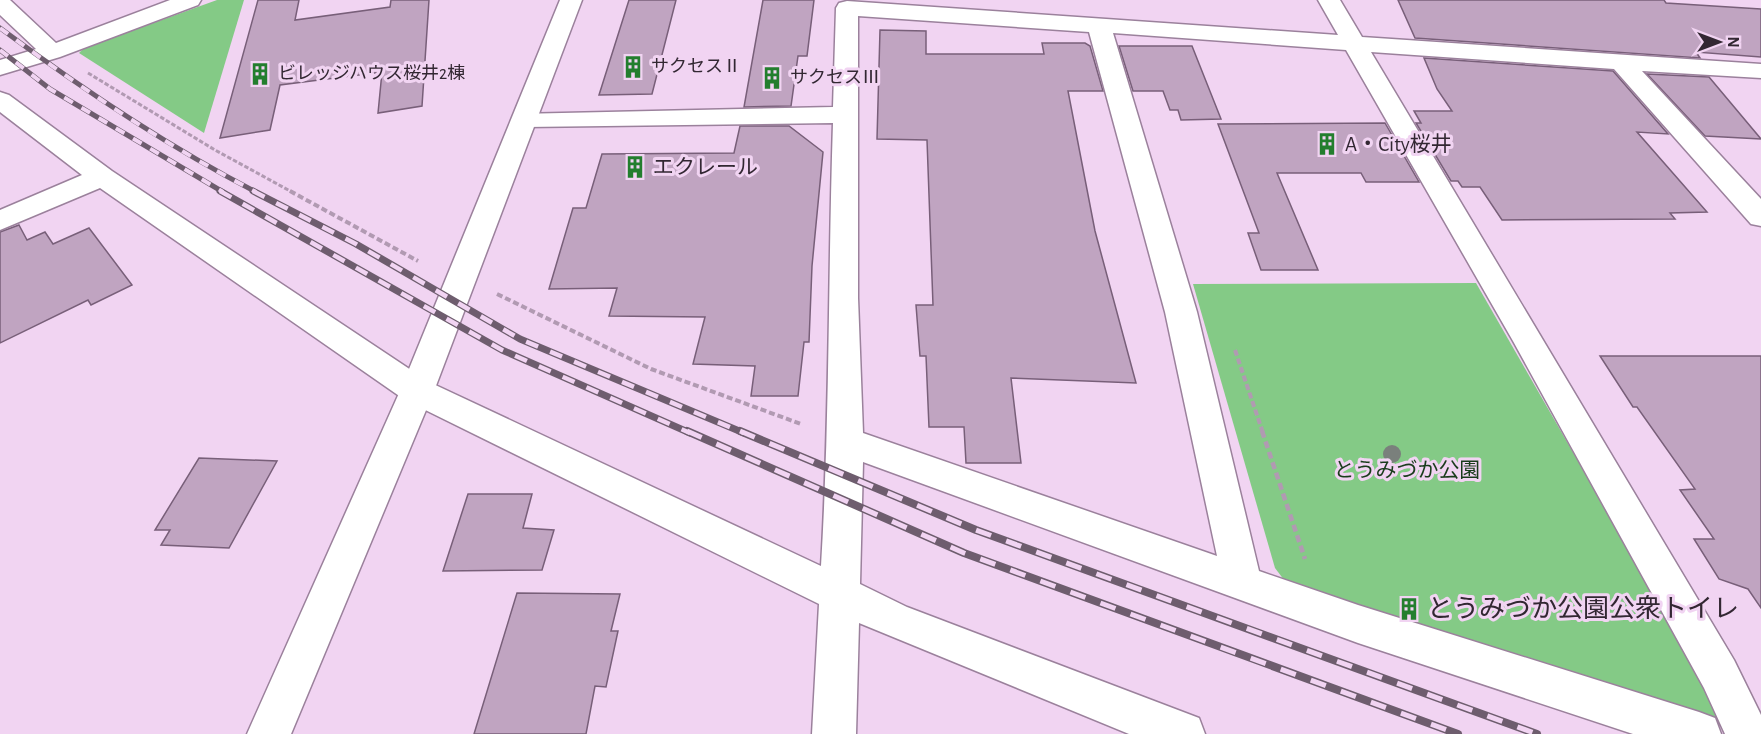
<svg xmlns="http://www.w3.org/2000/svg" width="1761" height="734" font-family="'Alegreya Sans','Noto Sans JP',sans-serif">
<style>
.green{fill:#84ca86}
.building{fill:#c0a4c1;stroke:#785f79;stroke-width:1.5}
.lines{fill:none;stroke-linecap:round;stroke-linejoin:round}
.street-casing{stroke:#9b819c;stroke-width:3}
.secondary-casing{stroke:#9b819c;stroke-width:3}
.path-far2{stroke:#b19ab2;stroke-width:3;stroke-dasharray:4.5 2;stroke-linecap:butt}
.path-far1{stroke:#b19ab2;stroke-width:4;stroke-dasharray:6 3;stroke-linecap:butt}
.path{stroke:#b19ab2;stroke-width:4.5;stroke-dasharray:7 4;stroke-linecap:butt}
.street{fill:#fff;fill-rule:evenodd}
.secondary{fill:#fff;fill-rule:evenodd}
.rail-far2-casing{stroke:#6e5d6e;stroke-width:5}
.rail-far1-casing{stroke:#6e5d6e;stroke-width:7}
.rail-casing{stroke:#6e5d6e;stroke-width:8}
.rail-far2{stroke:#f1d4f2;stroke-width:4;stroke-dasharray:10;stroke-linecap:butt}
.rail-far1{stroke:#f1d4f2;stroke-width:4.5;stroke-dasharray:13;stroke-linecap:butt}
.rail{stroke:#f1d4f2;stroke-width:5;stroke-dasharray:16;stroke-linecap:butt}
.tree{fill:#7a807c}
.labels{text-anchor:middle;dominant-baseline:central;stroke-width:6;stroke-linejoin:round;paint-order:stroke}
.far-poi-label{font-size:18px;fill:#322732;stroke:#f1d4f2;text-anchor:start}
.poi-label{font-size:21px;fill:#322732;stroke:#f1d4f2;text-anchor:start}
.park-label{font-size:21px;fill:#193c1b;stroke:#f1d4f2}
.near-poi-label{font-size:26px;fill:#322732;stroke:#f1d4f2;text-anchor:start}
</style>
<rect width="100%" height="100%" fill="#f1d4f2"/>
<g class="green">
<polygon points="217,0 244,0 204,133 79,53 84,48"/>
<polygon points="1476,283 1726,719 1710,734 1294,593 1275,568 1193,284"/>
</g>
<g class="building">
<polygon points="258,0 299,0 295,20 390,7 391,0 429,0 422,106 378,113 382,72 280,85 270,130 220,138"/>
<polygon points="629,0 676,0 652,94 599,95"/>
<polygon points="763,0 814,0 807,56 798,56 791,106 744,107"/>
<polygon points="1398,0 1664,0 1666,3 1761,9 1761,57 1696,52 1700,58 1415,38"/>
<polygon points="880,30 926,31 926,54 1044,54 1042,43 1085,43 1090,46 1103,91 1068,91 1095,231 1136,383 1011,378 1021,463 966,463 964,427 929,427 926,356 920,356 916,305 933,305 927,140 877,139"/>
<polygon points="1119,46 1192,46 1221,119 1181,120 1178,110 1170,110 1163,91 1133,91"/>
<polygon points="1424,58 1613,71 1668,134 1637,132 1707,212 1670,213 1675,219 1502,220 1480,187 1462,187 1458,181 1451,181 1416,123 1421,123 1414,111 1452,111 1437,89"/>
<polygon points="1647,74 1709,77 1761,139 1705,136"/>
<polygon points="1385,123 1419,182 1366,182 1361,173 1277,173 1318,270 1261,270 1248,233 1259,233 1218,124"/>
<polygon points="740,126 789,126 823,152 812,266 809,342 804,342 798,396 751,396 755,366 693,364 705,317 609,316 617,288 549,289 573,208 586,208 602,154 734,153"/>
<polygon points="19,225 27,240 45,232 53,244 89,228 132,285 91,305 88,300 0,343 0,232"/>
<polygon points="1600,356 1761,356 1761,608 1748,589 1719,579 1694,539 1714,539 1680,490 1695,489 1637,407 1633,407"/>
<polygon points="199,458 277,461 229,548 161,545 170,530 155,530"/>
<polygon points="468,494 532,494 523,528 554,530 542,570 443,571"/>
<polygon points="517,593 620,594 611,631 618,631 606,687 595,686 586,734 474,734"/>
</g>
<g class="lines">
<g class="street-casing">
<g id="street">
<polygon points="0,0 10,0 56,43 170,0 201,0 198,5 60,57 0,75 0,60 36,49 0,15"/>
<path d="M 1318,0 L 1340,0 L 1362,37 L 1761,64 L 1761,78 L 1642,71 L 1761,199 L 1761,226 L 1751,224 L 1614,69 L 1371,52 L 1734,660 L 1761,715 L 1761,734 L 1725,734 L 1704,688 L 1513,341 L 1346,50 L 1113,33 L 1197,312 L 1259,571 L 1358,605 L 1699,712 L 1715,718 L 1721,734 L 1633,734 L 1358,643 L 863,462 L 860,584 L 907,607 L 1199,718 L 1205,734 L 1129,734 L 859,623 L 856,734 L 812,734 L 819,604 L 405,400 L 100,188 L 0,230 L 0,210 L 82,175 L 0,112 L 0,92 L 9,95 L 112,171 L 429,382 L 821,566 C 830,419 828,271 833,123 L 526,127 L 517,124 L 513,119 L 517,114 L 833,107 L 836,8 L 839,3 L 847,1 L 1338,35 ZM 858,16 L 1089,32 L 1165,312 L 1217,556 L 863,433 L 858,298 Z"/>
</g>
</g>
<g class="secondary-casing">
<polygon id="secondary" points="560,0 582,0 434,391 291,734 247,734 400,391"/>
</g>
<polyline class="path-far2" points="88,73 215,150 292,192"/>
<g class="path-far1">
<polyline points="290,191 418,261"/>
<polyline points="497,294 651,369 801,424"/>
<polyline points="1235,350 1263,433"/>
</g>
<polyline class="path" points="1262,431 1305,559"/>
<use href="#street" class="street"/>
<use href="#secondary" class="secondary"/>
<g class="rail-far2-casing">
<g id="rail-far2">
<path d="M 0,28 C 82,89 165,145 256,192"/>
<polyline points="0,50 50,89 223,192"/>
</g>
</g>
<g class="rail-far1-casing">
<g id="rail-far1">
<polyline points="220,191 502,350 690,433"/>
<polyline points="253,191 356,244 520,339 744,433"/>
</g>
</g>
<g class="rail-casing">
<g id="rail">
<polyline points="687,431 964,553 1458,734"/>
<polyline points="740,431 976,530 1537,734"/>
</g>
</g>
<use href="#rail-far2" class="rail-far2"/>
<use href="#rail-far1" class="rail-far1"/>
<use href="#rail" class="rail"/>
</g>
<circle class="tree" cx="1392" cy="454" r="9"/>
<defs>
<g id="building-bare" transform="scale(1.8)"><path d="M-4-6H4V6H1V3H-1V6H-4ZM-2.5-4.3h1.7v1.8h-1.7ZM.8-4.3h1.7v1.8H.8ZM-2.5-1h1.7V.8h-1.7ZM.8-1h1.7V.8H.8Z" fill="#237e2e" stroke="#f1d4f2" stroke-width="2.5" paint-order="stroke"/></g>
</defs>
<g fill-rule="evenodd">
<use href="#building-bare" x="633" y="67"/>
<use href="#building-bare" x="260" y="74"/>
<use href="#building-bare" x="772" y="78"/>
<use href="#building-bare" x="1327" y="144"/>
<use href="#building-bare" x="635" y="167"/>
<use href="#building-bare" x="1409" y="609"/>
</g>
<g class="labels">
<g class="far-poi-label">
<text x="651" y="67">サクセスⅡ</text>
<text x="278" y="74">ビレッジハウス桜井2棟</text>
<text x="790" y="78">サクセスⅢ</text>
</g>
<g class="poi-label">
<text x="1345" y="144">A・City桜井</text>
<text x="653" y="167">エクレール</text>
</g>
<g class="park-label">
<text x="1407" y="470">とうみづか公園</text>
</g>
<g class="near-poi-label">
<text x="1427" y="609">とうみづか公園公衆トイレ</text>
</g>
</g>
<g transform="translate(1719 42) rotate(90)" stroke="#f1d4f2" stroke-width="4.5" paint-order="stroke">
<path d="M0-4.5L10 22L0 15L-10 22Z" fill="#322732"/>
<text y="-9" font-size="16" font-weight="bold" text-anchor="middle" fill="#322732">N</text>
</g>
</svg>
